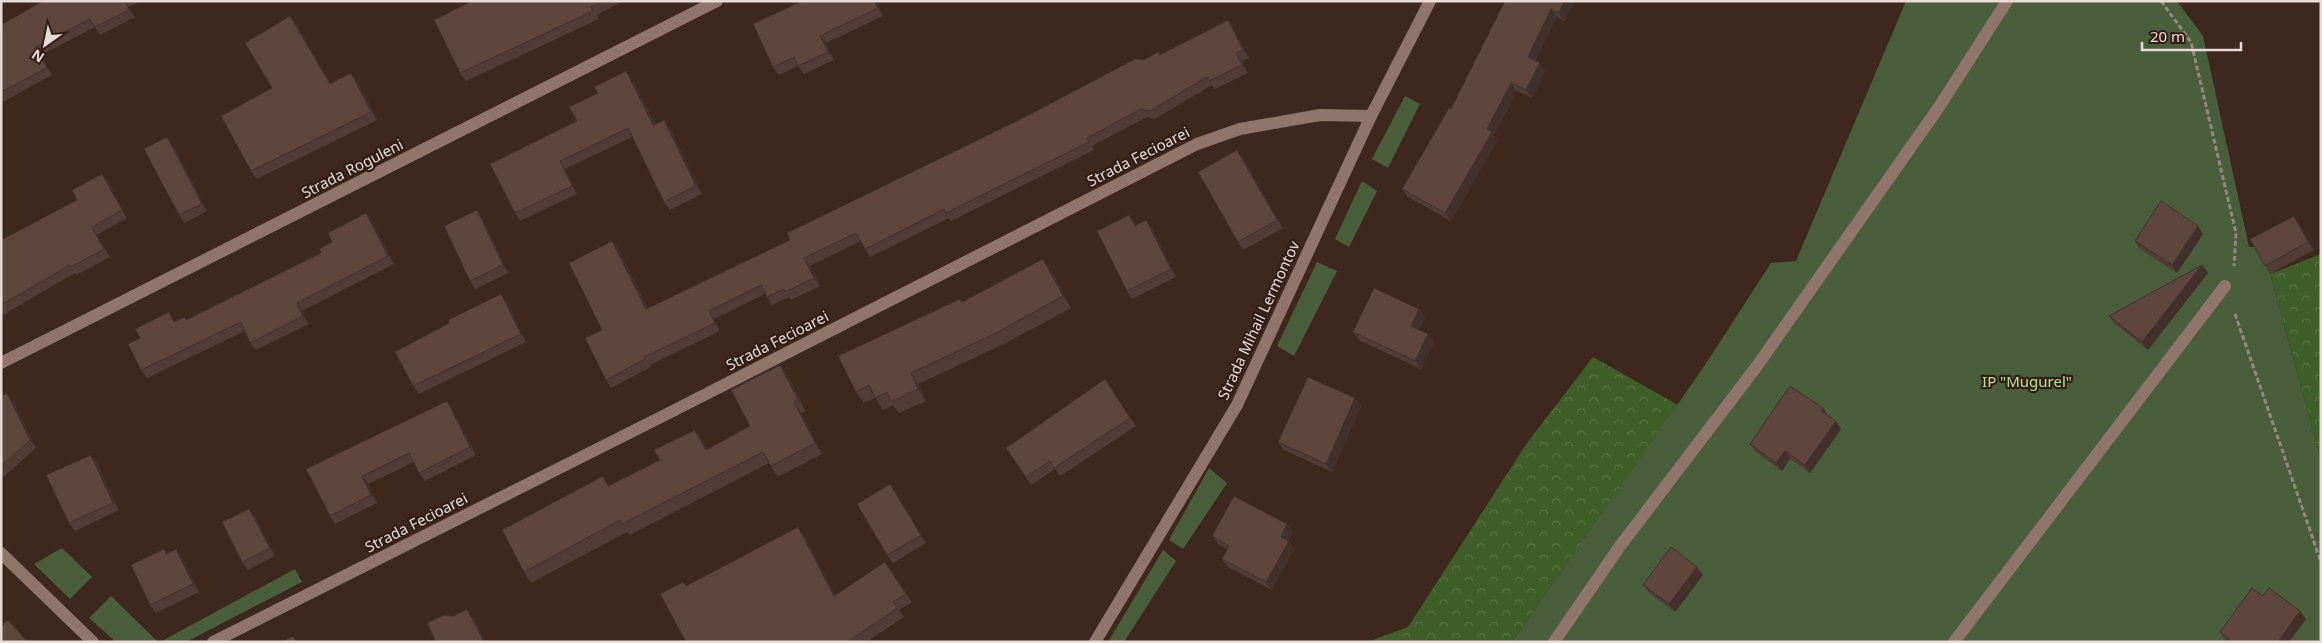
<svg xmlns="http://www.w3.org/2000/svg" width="2322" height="643" font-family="'Noto Sans',sans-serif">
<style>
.forest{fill:url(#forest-crowns)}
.garden{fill:#495f3c}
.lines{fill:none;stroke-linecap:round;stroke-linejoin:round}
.path{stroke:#99877f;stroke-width:3;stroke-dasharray:5 2.5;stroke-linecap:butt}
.minor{stroke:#90756a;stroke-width:12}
.wall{fill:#523c34}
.shaded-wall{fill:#42312b}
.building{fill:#5f463d;stroke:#42312b}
.labels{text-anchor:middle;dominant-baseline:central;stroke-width:4.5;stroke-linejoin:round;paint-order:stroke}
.street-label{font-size:15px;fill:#eadbd5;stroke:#331e14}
.park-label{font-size:15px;fill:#b1e491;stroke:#331e14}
</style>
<defs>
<pattern id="forest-crowns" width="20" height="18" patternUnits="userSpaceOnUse" patternTransform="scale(1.25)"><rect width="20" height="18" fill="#3e5f27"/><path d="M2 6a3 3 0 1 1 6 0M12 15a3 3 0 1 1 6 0" fill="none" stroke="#5a7545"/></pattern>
</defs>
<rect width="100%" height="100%" fill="#3e271d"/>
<g class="forest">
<polygon points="2321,254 2321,460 2270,274"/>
<polygon points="1593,357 1678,405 1512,642 1367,642 1408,627 1527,443"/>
</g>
<g class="garden">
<polygon points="1906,1 2177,1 2203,36 2249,247 2256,247 2270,274 2321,460 2321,642 1512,642 1705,365 1771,263 1796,261"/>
<polygon points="1405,96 1420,104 1388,168 1372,159"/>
<polygon points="1362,181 1377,191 1349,247 1335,239"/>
<polygon points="1317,262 1337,271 1294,356 1277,346"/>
<polygon points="1209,468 1227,483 1183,549 1169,540"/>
<polygon points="62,548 92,577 70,599 34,564"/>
<polygon points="1163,550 1176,561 1124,642 1108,642"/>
<polygon points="295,569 302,582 186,642 160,642"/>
<polygon points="111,596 158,642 116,642 89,618"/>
</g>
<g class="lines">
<g class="path">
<polyline points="2161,1 2191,42 2236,233 2234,266"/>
<polyline points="2235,314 2321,562"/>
</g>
<g class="minor">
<polyline points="1,363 717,1"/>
<polyline points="1,553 93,642"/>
<polyline points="213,642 665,415 1197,144 1240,129 1320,115 1371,116"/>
<polyline points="1095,642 1237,405 1371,116 1430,1"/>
<polyline points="1554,642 1620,546 1757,366 1939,107 2007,1"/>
<polyline points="1954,642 2225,286"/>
</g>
</g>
<g class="wall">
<polygon points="43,1 140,1 129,7 135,17 100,35 95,27 41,55 52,75 1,103 1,25"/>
<polygon points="472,1 623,1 597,15 599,19 466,81 460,73"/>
<polygon points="876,1 883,16 826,43 834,60 804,74 798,66 779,75 773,67 753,24"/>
<polygon points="1505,1 1575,1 1564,21 1557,17 1535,61 1545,71 1532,98 1517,91 1494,135 1498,140 1451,221 1408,197 1402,189 1451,109"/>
<polygon points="1228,20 1233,28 1249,58 1242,61 1248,73 1215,89 1212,85 1155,119 1147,117 1092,146 1094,150 951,221 949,218 870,257 865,249 861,241 810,266 820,286 791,300 789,297 772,305 765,294 714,319 720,331 650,365 651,367 611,388 606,380 602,330 612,241 618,249 648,308 790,240 1144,60 1161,54"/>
<polygon points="296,24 330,83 351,73 357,81 377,120 257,179 251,171 272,88"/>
<polygon points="626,71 632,79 655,124 670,128 702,194 670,210 664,202 632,137 565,169 577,194 520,221 515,213 577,121 598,93"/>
<polygon points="167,137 173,145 207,211 185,223 179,215"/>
<polygon points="1237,150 1243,158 1283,228 1243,250 1238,242"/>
<polygon points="108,182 127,218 97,235 110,257 76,275 75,273 1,316 1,239 2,240 77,200"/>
<polygon points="477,210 482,218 508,273 475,289 470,281"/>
<polygon points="1129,215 1136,225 1146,220 1152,228 1176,277 1132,299 1127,291"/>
<polygon points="372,221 394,264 302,311 309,324 256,350 250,343 245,331 147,378 141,370 140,338 185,317 187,320 321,253"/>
<polygon points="2299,224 2314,250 2270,274 2265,266"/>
<polygon points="2198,226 2203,234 2177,273 2140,249 2135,241"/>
<polygon points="2202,265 2208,273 2148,350 2115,324 2109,316"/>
<polygon points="1051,270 1071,308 1004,344 918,384 926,401 899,413 893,405 883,410 875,398 864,403 856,392 962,302"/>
<polygon points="507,302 526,342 419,394 413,386"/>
<polygon points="1419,309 1425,317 1419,330 1434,342 1421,369 1359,340 1353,332"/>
<polygon points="780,365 788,376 806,411 801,413 822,454 778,477 769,463 630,535 627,532 531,583 524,572 609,486 660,460 695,430 703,441 707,449 750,426"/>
<polygon points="1105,379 1136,426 1060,476 1055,469 1031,485 1006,448"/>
<polygon points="7,393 13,401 36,448 1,479 1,396"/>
<polygon points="1355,398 1361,406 1332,472 1284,450 1278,442"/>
<polygon points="447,401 452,409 476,455 425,481 419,473 414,462 368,484 377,503 335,524 330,516 306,469"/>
<polygon points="1823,408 1828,416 1841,429 1810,473 1790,459 1782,471 1755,451 1750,444"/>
<polygon points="91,455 96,462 119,510 75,531 69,523"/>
<polygon points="890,484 926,543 893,563 887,555"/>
<polygon points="249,509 255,517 275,556 248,570 242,562"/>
<polygon points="1293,532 1288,541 1294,549 1272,590 1228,567 1222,559 1227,549 1218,544 1212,536"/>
<polygon points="804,536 835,595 885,562 912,602 899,610 904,617 866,642 686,642 683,582 686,586"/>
<polygon points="164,549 167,553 182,557 199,592 156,613 150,605"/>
<polygon points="1703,575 1675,612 1649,593 1643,585"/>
<polygon points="2263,596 2306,619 2289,642 2228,642 2225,640 2220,632"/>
</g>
<g class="shaded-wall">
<polygon points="125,1 129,7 135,17 129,10"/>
<polygon points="874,1 876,1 883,16 878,8"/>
<polygon points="1565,1 1575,1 1564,21 1558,13"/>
<polygon points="1551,9 1557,17 1533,65 1528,57"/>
<polygon points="290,16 296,24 335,92 330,84"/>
<polygon points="1228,20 1233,28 1249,58 1243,50"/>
<polygon points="820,36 826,43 834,60 828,52"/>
<polygon points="36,47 41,55 52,75 47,68"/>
<polygon points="1236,53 1242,61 1248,73 1242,65"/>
<polygon points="1540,63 1545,71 1532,98 1526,90"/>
<polygon points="626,71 632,79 659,133 653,125"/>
<polygon points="351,73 357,81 377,120 371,112"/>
<polygon points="1511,83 1517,91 1494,135 1498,140 1451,221 1445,213"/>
<polygon points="664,120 670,128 702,194 696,186"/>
<polygon points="167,137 173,145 207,211 202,204"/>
<polygon points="1237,150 1243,158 1283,228 1277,220"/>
<polygon points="560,161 565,169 577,194 572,186"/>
<polygon points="102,174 108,182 127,218 122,210"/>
<polygon points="477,210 482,218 508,273 503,265"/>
<polygon points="366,213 372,221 394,264 388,256"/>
<polygon points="2294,216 2299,224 2314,250 2308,242"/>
<polygon points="1146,220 1152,228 1176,277 1171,269"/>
<polygon points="2198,226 2203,234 2177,273 2172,265"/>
<polygon points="92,227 97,235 110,257 104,249"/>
<polygon points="612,241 618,249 652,317 646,309"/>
<polygon points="804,258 810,266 820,286 814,278"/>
<polygon points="1043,259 1051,270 1071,308 1063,296"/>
<polygon points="2202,265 2208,273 2148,350 2142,342"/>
<polygon points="501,294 507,302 526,342 521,334"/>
<polygon points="297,303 302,311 309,324 303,316"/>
<polygon points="1419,309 1425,317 1417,334 1411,326"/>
<polygon points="709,311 714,319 720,331 715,323"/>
<polygon points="1428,334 1434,342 1421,369 1415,361"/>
<polygon points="780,365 788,376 806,411 798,400"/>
<polygon points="911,373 918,384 926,401 918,389"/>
<polygon points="7,393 13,401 36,448 30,440"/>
<polygon points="1355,398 1361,406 1332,472 1326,464"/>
<polygon points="447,401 452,409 476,455 470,447"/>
<polygon points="794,402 801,413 822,454 815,443"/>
<polygon points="1823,408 1828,416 1821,411"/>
<polygon points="1836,421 1841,429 1810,473 1805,465"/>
<polygon points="695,430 703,441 713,460 706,450"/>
<polygon points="1785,451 1790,459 1782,471 1776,463"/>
<polygon points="91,455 96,462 119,510 113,503"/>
<polygon points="362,476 368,484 377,503 371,495"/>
<polygon points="890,484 896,492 926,543 921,535"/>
<polygon points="249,509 255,517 275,556 270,548"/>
<polygon points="1287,524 1293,532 1286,544 1281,537"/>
<polygon points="798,527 804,536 840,604 834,596"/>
<polygon points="1289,541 1294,549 1272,590 1266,582"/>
<polygon points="176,549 182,557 199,592 193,584"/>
<polygon points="1697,567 1703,575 1675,612 1669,604"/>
<polygon points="467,609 474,619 486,642 484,642"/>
<polygon points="2300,611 2306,619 2289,642 2278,642"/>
</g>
<g class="building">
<polygon points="43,1 125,1 129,10 95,27 90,19 36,47 47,68 1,92 1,25"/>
<polygon points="472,1 602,1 591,7 593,11 460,73 434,20"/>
<polygon points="802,1 874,1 878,8 820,36 828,52 798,66 794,57 773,67 753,24"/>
<polygon points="1505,1 1565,1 1558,13 1551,9 1528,57 1540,63 1526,90 1511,83 1487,129 1492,132 1445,213 1402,189 1449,108 1451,109"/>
<polygon points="290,16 330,84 351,73 371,112 251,171 221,116 272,88 245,43"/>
<polygon points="1228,20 1243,50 1236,53 1242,65 1209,81 1207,77 1150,111 1141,109 1087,138 1089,142 946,213 944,209 865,249 856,233 804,258 814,278 785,292 784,289 767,297 761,285 709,311 715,323 644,357 645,359 606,380 585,338 602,330 569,263 612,241 646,309 790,240 787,233 1021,119 1135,59 1144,60 1159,51 1160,55"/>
<polygon points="626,71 653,125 664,120 696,186 664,202 628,128 560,161 572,186 515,213 490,164 577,121 569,107 598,93 594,87"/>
<polygon points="167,137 202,204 179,215 144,149"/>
<polygon points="1237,150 1277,220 1238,242 1198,172"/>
<polygon points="102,174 122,210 92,227 104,249 71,267 70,265 1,305 1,240 77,200 72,190"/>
<polygon points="2161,201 2198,226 2172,265 2135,241"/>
<polygon points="477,210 503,265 470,281 444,226"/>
<polygon points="366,213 388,256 297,303 303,316 250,343 241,322 141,370 128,344 140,338 135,329 169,312 174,322 185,317 186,320 321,253 319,249 332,242 328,233"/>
<polygon points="1129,215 1135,226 1146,220 1171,269 1127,291 1097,231"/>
<polygon points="2294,216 2308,242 2265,266 2250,239"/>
<polygon points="1043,259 1063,296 996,333 911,373 918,389 891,402 887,392 875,398 869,385 856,392 838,356 960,299 962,302"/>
<polygon points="2202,265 2142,342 2109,316"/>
<polygon points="1374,288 1419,309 1411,326 1428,334 1415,361 1353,332"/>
<polygon points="501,294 521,334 413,386 395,352 449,323 448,320"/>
<polygon points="780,365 798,400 794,402 815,443 771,466 763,452 622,524 620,520 524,572 502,530 603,476 608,486 660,460 654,450 695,430 706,450 750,426 731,390"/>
<polygon points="1308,377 1355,398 1326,464 1278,442"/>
<polygon points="1105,379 1130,418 1054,468 1050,461 1026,477 1006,448"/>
<polygon points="1790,386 1823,408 1821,411 1836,421 1805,465 1785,451 1776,463 1750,444"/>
<polygon points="7,393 30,440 1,466 1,396"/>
<polygon points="447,401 470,447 419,473 409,453 362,476 371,495 330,516 306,469"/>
<polygon points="91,455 113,503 69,523 46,475"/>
<polygon points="890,484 921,535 887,555 857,504"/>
<polygon points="1234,496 1287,524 1281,537 1289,541 1266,582 1222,559 1229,546 1212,536"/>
<polygon points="249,509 270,548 242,562 222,522"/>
<polygon points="798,527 834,596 885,562 906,594 893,602 898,608 847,642 686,642 660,594 683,582 686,586"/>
<polygon points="1671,547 1697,567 1669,604 1643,585"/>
<polygon points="164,549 166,554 176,549 193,584 150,605 131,565"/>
<polygon points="2252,588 2263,596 2269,588 2300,611 2278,642 2233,642 2220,632"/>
<polygon points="467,609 484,642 436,642 427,623 444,615 454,616"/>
<polygon points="8,620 28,642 1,642 1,626"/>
<polygon points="293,636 296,642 281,642"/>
</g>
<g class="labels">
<g class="street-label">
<text transform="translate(1138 156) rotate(-27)">Strada Fecioarei</text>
<text transform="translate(352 168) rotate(-27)">Strada Roguleni</text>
<text transform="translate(1258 320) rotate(-65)">Strada Mihail Lermontov</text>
<text transform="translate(777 340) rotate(-27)">Strada Fecioarei</text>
<text transform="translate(416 522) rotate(-27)">Strada Fecioarei</text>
</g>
<g class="park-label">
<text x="2027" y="381">IP "Mugurel"</text>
</g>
</g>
<rect width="2322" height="643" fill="none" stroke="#eadbd5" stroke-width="5"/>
<g transform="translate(45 45) rotate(213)" stroke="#331e14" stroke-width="4" paint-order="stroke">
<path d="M0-4L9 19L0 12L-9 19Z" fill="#eadbd5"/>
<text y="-8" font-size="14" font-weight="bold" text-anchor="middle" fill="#eadbd5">N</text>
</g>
<path d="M2142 42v8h99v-8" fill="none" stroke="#eadbd5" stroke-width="2.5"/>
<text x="2150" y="42" font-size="15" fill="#eadbd5" stroke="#331e14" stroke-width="4" paint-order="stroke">20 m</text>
</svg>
